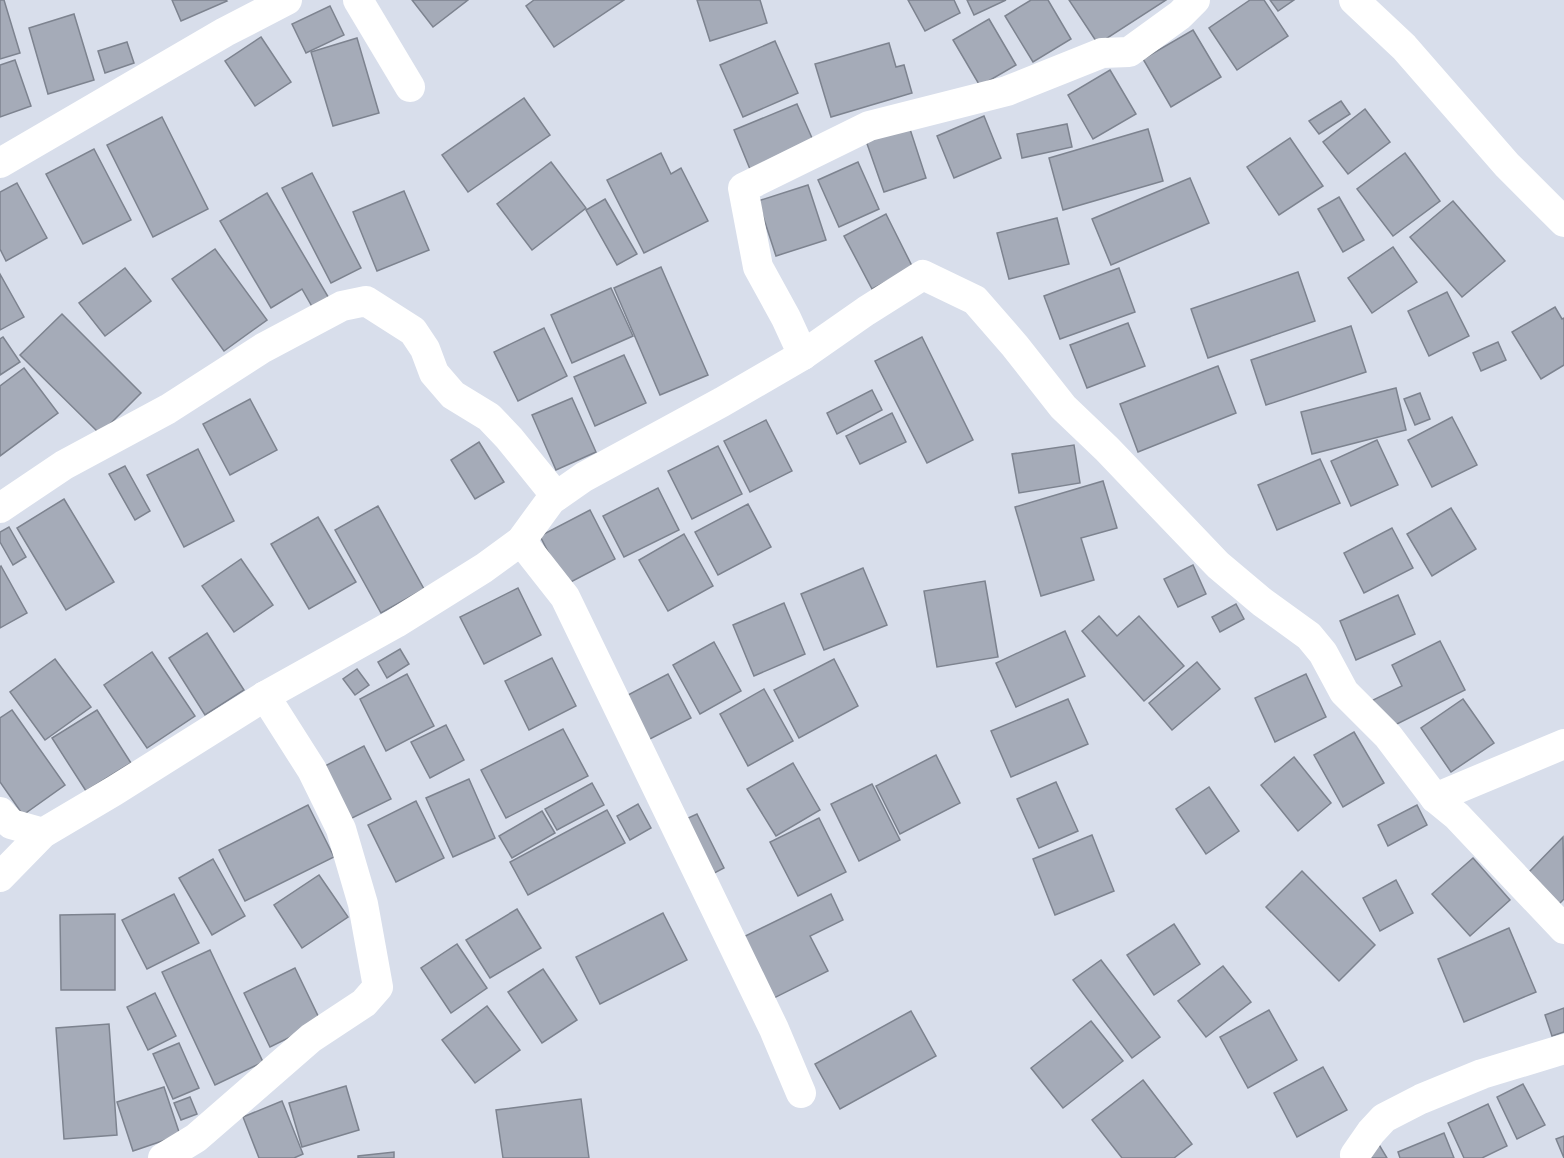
<svg xmlns="http://www.w3.org/2000/svg" width="1564" height="1158" font-family="Poppins,sans-serif">
<style>
.building{fill:#a5abb8;stroke:#7d838f;stroke-width:1.5}
.lines{fill:none;stroke-linecap:round;stroke-linejoin:round}
.minor{stroke:#fff;stroke-width:30}
</style>
<rect width="100%" height="100%" fill="#d8deeb"/>
<g class="building">
<polygon points="0,0 4,0 20,53 0,59"/>
<polygon points="172,0 226,0 227,1 181,21"/>
<polygon points="412,0 468,0 433,27"/>
<polygon points="534,0 624,0 554,47 526,6"/>
<polygon points="697,0 760,0 767,23 710,41"/>
<polygon points="908,0 954,0 960,13 925,31"/>
<polygon points="967,0 1006,0 974,15"/>
<polygon points="1031,0 1048,0 1071,39 1033,62 1005,16"/>
<polygon points="1069,0 1166,0 1098,44"/>
<polygon points="1250,0 1264,0 1288,36 1237,70 1209,28"/>
<polygon points="1270,0 1294,0 1278,11"/>
<polygon points="330,6 344,35 306,53 292,24"/>
<polygon points="74,14 94,80 48,94 29,28"/>
<polygon points="989,19 1016,65 980,86 953,40"/>
<polygon points="1193,30 1221,77 1171,107 1143,59"/>
<polygon points="261,37 291,82 255,106 225,61"/>
<polygon points="357,38 379,113 333,126 311,52"/>
<polygon points="775,41 798,93 743,117 720,65"/>
<polygon points="127,42 134,63 105,73 98,51"/>
<polygon points="889,43 896,67 904,65 912,93 831,117 815,64"/>
<polygon points="15,60 31,106 0,117 0,65"/>
<polygon points="1110,70 1136,114 1093,139 1068,95"/>
<polygon points="524,98 550,135 468,192 442,155"/>
<polygon points="1341,101 1350,114 1319,134 1309,121"/>
<polygon points="797,104 816,147 752,174 734,130"/>
<polygon points="1365,109 1390,142 1348,174 1323,142"/>
<polygon points="984,116 1001,158 954,178 937,136"/>
<polygon points="162,117 208,209 153,237 107,145"/>
<polygon points="908,123 926,178 884,192 865,138"/>
<polygon points="1067,124 1072,147 1022,158 1017,134"/>
<polygon points="1148,129 1163,181 1063,210 1049,158"/>
<polygon points="1290,138 1323,186 1279,215 1247,167"/>
<polygon points="94,149 131,220 83,244 46,174"/>
<polygon points="661,153 671,174 681,168 708,221 644,253 607,180"/>
<polygon points="1405,153 1440,201 1393,236 1357,189"/>
<polygon points="551,162 586,208 532,250 497,204"/>
<polygon points="858,162 879,209 839,227 818,180"/>
<polygon points="312,173 361,268 331,283 282,188"/>
<polygon points="1190,178 1209,223 1111,265 1092,219"/>
<polygon points="17,183 47,238 6,261 0,249 0,192"/>
<polygon points="808,185 826,240 776,256 758,201"/>
<polygon points="404,191 429,250 377,271 353,212"/>
<polygon points="267,193 330,300 314,310 302,289 271,308 220,221"/>
<polygon points="1339,197 1364,240 1343,252 1318,209"/>
<polygon points="605,199 637,254 617,265 586,210"/>
<polygon points="1453,201 1505,261 1462,297 1410,237"/>
<polygon points="886,214 913,268 872,289 844,236"/>
<polygon points="1057,218 1069,264 1009,279 997,233"/>
<polygon points="1393,247 1417,282 1372,313 1348,278"/>
<polygon points="215,249 267,320 224,351 172,279"/>
<polygon points="661,267 708,375 660,395 614,288"/>
<polygon points="125,268 151,301 105,336 79,303"/>
<polygon points="1119,268 1135,312 1060,339 1044,296"/>
<polygon points="1298,272 1315,321 1208,358 1191,309"/>
<polygon points="0,274 24,317 0,330"/>
<polygon points="611,288 633,336 572,363 551,315"/>
<polygon points="1447,292 1469,336 1429,356 1408,311"/>
<polygon points="1555,307 1562,319 1564,318 1564,365 1541,379 1512,332"/>
<polygon points="62,314 141,393 100,434 20,355"/>
<polygon points="1128,323 1145,366 1087,388 1070,345"/>
<polygon points="1351,326 1366,372 1266,405 1251,360"/>
<polygon points="544,328 567,376 518,401 494,352"/>
<polygon points="3,337 20,362 0,375 0,339"/>
<polygon points="922,337 973,440 927,463 875,361"/>
<polygon points="1498,342 1506,360 1481,371 1473,353"/>
<polygon points="624,355 646,403 595,426 574,377"/>
<polygon points="1218,366 1236,413 1138,452 1120,404"/>
<polygon points="24,368 58,413 0,456 0,386"/>
<polygon points="1396,388 1406,430 1312,454 1301,412"/>
<polygon points="872,390 882,410 837,434 827,413"/>
<polygon points="1420,393 1430,419 1415,425 1404,399"/>
<polygon points="572,398 596,452 556,470 532,415"/>
<polygon points="250,399 277,450 230,475 203,424"/>
<polygon points="892,413 906,442 860,464 846,436"/>
<polygon points="1452,417 1477,465 1432,487 1408,440"/>
<polygon points="766,420 792,471 750,492 724,441"/>
<polygon points="1377,440 1398,485 1351,506 1331,461"/>
<polygon points="479,442 504,482 475,499 451,460"/>
<polygon points="1074,445 1080,483 1019,493 1012,454"/>
<polygon points="718,446 742,494 692,519 668,471"/>
<polygon points="198,449 234,521 184,547 147,475"/>
<polygon points="1320,459 1340,503 1277,530 1258,485"/>
<polygon points="125,466 150,511 135,520 109,474"/>
<polygon points="1103,481 1117,528 1081,538 1094,580 1041,596 1015,507"/>
<polygon points="658,488 679,530 624,557 603,516"/>
<polygon points="64,499 114,582 66,610 17,528"/>
<polygon points="748,504 771,547 718,575 695,532"/>
<polygon points="378,506 424,589 381,613 335,530"/>
<polygon points="1451,508 1476,549 1432,576 1407,534"/>
<polygon points="590,510 615,559 565,585 540,536"/>
<polygon points="318,517 356,582 309,609 271,544"/>
<polygon points="9,527 26,557 13,565 0,542 0,532"/>
<polygon points="1392,528 1413,568 1364,593 1344,553"/>
<polygon points="684,534 713,586 668,611 639,560"/>
<polygon points="241,559 273,605 234,632 202,586"/>
<polygon points="1193,565 1206,594 1178,607 1164,579"/>
<polygon points="1,566 27,613 0,628 0,567"/>
<polygon points="863,568 887,625 824,650 801,594"/>
<polygon points="985,581 998,657 937,667 924,591"/>
<polygon points="518,588 541,635 484,664 460,617"/>
<polygon points="1398,595 1415,634 1356,660 1340,621"/>
<polygon points="784,603 805,654 754,676 733,625"/>
<polygon points="1236,604 1244,619 1220,632 1212,617"/>
<polygon points="1099,616 1117,636 1139,616 1184,666 1144,701 1082,631"/>
<polygon points="1065,631 1085,676 1016,707 996,663"/>
<polygon points="207,633 244,690 205,715 169,658"/>
<polygon points="1440,641 1465,690 1387,729 1373,700 1402,686 1392,665"/>
<polygon points="714,642 741,691 700,714 673,665"/>
<polygon points="400,649 409,664 387,678 378,662"/>
<polygon points="152,652 195,716 147,748 104,685"/>
<polygon points="552,658 576,706 529,730 505,681"/>
<polygon points="55,659 91,707 45,740 10,692"/>
<polygon points="834,659 858,706 799,738 774,690"/>
<polygon points="1197,662 1220,689 1172,730 1149,703"/>
<polygon points="357,669 369,685 355,695 343,679"/>
<polygon points="407,674 434,726 386,751 360,699"/>
<polygon points="668,674 691,718 646,741 624,697"/>
<polygon points="1306,674 1326,717 1275,742 1255,698"/>
<polygon points="764,689 793,741 748,766 720,714"/>
<polygon points="1068,699 1088,744 1011,777 991,731"/>
<polygon points="1463,699 1494,743 1451,772 1421,728"/>
<polygon points="12,710 65,785 23,815 0,782 0,718"/>
<polygon points="97,710 131,763 86,791 52,738"/>
<polygon points="446,725 464,760 430,778 411,742"/>
<polygon points="563,729 588,776 506,818 481,770"/>
<polygon points="1354,732 1384,783 1343,807 1314,755"/>
<polygon points="364,746 391,799 350,819 323,767"/>
<polygon points="936,755 960,803 900,834 876,786"/>
<polygon points="1294,757 1331,803 1298,831 1261,785"/>
<polygon points="793,763 820,810 776,836 747,789"/>
<polygon points="469,779 495,838 453,857 426,798"/>
<polygon points="1056,782 1078,831 1039,848 1017,799"/>
<polygon points="592,783 604,805 557,830 545,809"/>
<polygon points="872,784 900,840 859,861 831,804"/>
<polygon points="1209,787 1239,831 1206,854 1176,809"/>
<polygon points="416,801 444,858 396,882 368,825"/>
<polygon points="638,804 651,828 630,840 617,816"/>
<polygon points="308,805 334,857 245,901 219,850"/>
<polygon points="1417,805 1427,825 1388,846 1378,825"/>
<polygon points="607,810 625,843 528,895 510,862"/>
<polygon points="542,811 555,833 512,858 499,836"/>
<polygon points="697,814 724,868 703,879 675,824"/>
<polygon points="819,818 846,872 798,896 770,842"/>
<polygon points="1092,835 1114,891 1055,915 1033,859"/>
<polygon points="1563,837 1564,899 1558,905 1527,874"/>
<polygon points="1473,858 1510,900 1470,936 1432,894"/>
<polygon points="213,859 245,916 212,935 179,878"/>
<polygon points="1302,871 1375,945 1339,981 1266,907"/>
<polygon points="319,875 348,917 302,948 274,905"/>
<polygon points="1396,880 1413,913 1380,931 1363,898"/>
<polygon points="174,894 199,943 147,969 122,920"/>
<polygon points="831,894 843,920 810,936 828,971 762,1004 731,943"/>
<polygon points="517,909 541,948 490,978 466,940"/>
<polygon points="663,913 687,960 600,1004 576,957"/>
<polygon points="115,914 115,990 61,990 60,915"/>
<polygon points="1174,924 1200,964 1154,995 1127,955"/>
<polygon points="1509,928 1536,992 1464,1022 1438,959"/>
<polygon points="457,944 487,988 451,1013 421,968"/>
<polygon points="210,950 263,1062 215,1085 162,972"/>
<polygon points="1101,960 1160,1037 1132,1058 1073,980"/>
<polygon points="1223,966 1251,1002 1206,1037 1178,1001"/>
<polygon points="295,968 321,1022 270,1047 244,993"/>
<polygon points="543,969 577,1020 542,1043 508,992"/>
<polygon points="155,993 176,1036 148,1050 127,1007"/>
<polygon points="487,1006 520,1050 475,1083 442,1040"/>
<polygon points="1564,1008 1564,1032 1552,1036 1545,1015"/>
<polygon points="1269,1010 1297,1060 1248,1088 1220,1037"/>
<polygon points="911,1011 936,1056 840,1109 815,1064"/>
<polygon points="1091,1021 1123,1061 1063,1108 1031,1068"/>
<polygon points="109,1024 117,1135 64,1139 56,1028"/>
<polygon points="179,1043 199,1088 173,1099 153,1054"/>
<polygon points="1323,1067 1347,1110 1297,1137 1274,1093"/>
<polygon points="1143,1080 1192,1144 1174,1158 1122,1158 1092,1120"/>
<polygon points="1523,1084 1545,1125 1517,1139 1497,1097"/>
<polygon points="346,1086 359,1130 302,1147 289,1103"/>
<polygon points="164,1087 180,1135 133,1151 117,1102"/>
<polygon points="190,1097 197,1114 181,1120 174,1103"/>
<polygon points="581,1099 589,1158 503,1158 496,1110"/>
<polygon points="282,1101 303,1154 294,1158 259,1158 243,1117"/>
<polygon points="1488,1104 1507,1146 1482,1158 1464,1158 1448,1123"/>
<polygon points="1444,1133 1454,1158 1400,1158 1398,1152"/>
<polygon points="1564,1136 1564,1158 1556,1139"/>
<polygon points="1375,1138 1387,1158 1365,1158"/>
<polygon points="394,1152 394,1158 358,1158 358,1156"/>
</g>
<g class="lines">
<g class="minor">
<polyline points="358,0 410,87"/>
<polyline points="1354,0 1404,47 1507,165 1564,222"/>
<polyline points="0,163 225,32 287,0"/>
<polyline points="803,355 786,318 758,267 743,188 869,126 1007,91 1102,53 1129,52 1180,15 1195,0"/>
<polyline points="0,508 64,465 168,409 263,348 342,306 366,301 413,331 425,349 434,373 453,395 489,417 509,438 556,496"/>
<polyline points="521,541 565,597 774,1029 801,1093"/>
<polyline points="1435,798 1564,744"/>
<polyline points="0,812 11,824 43,833"/>
<polyline points="0,877 43,833 114,791 265,696 396,623 484,568 521,541 551,500 584,477 722,402 803,355 866,311 923,275 975,300 1015,346 1063,407 1107,449 1218,565 1262,602 1309,636 1323,653 1344,692 1388,736 1435,798 1457,816 1564,929"/>
<polyline points="163,1158 196,1138 311,1038 364,1003 378,987 363,904 341,829 312,770 265,696"/>
<polyline points="1356,1158 1355,1155 1371,1132 1384,1118 1421,1099 1482,1074 1564,1049"/>
</g>
</g>
</svg>
